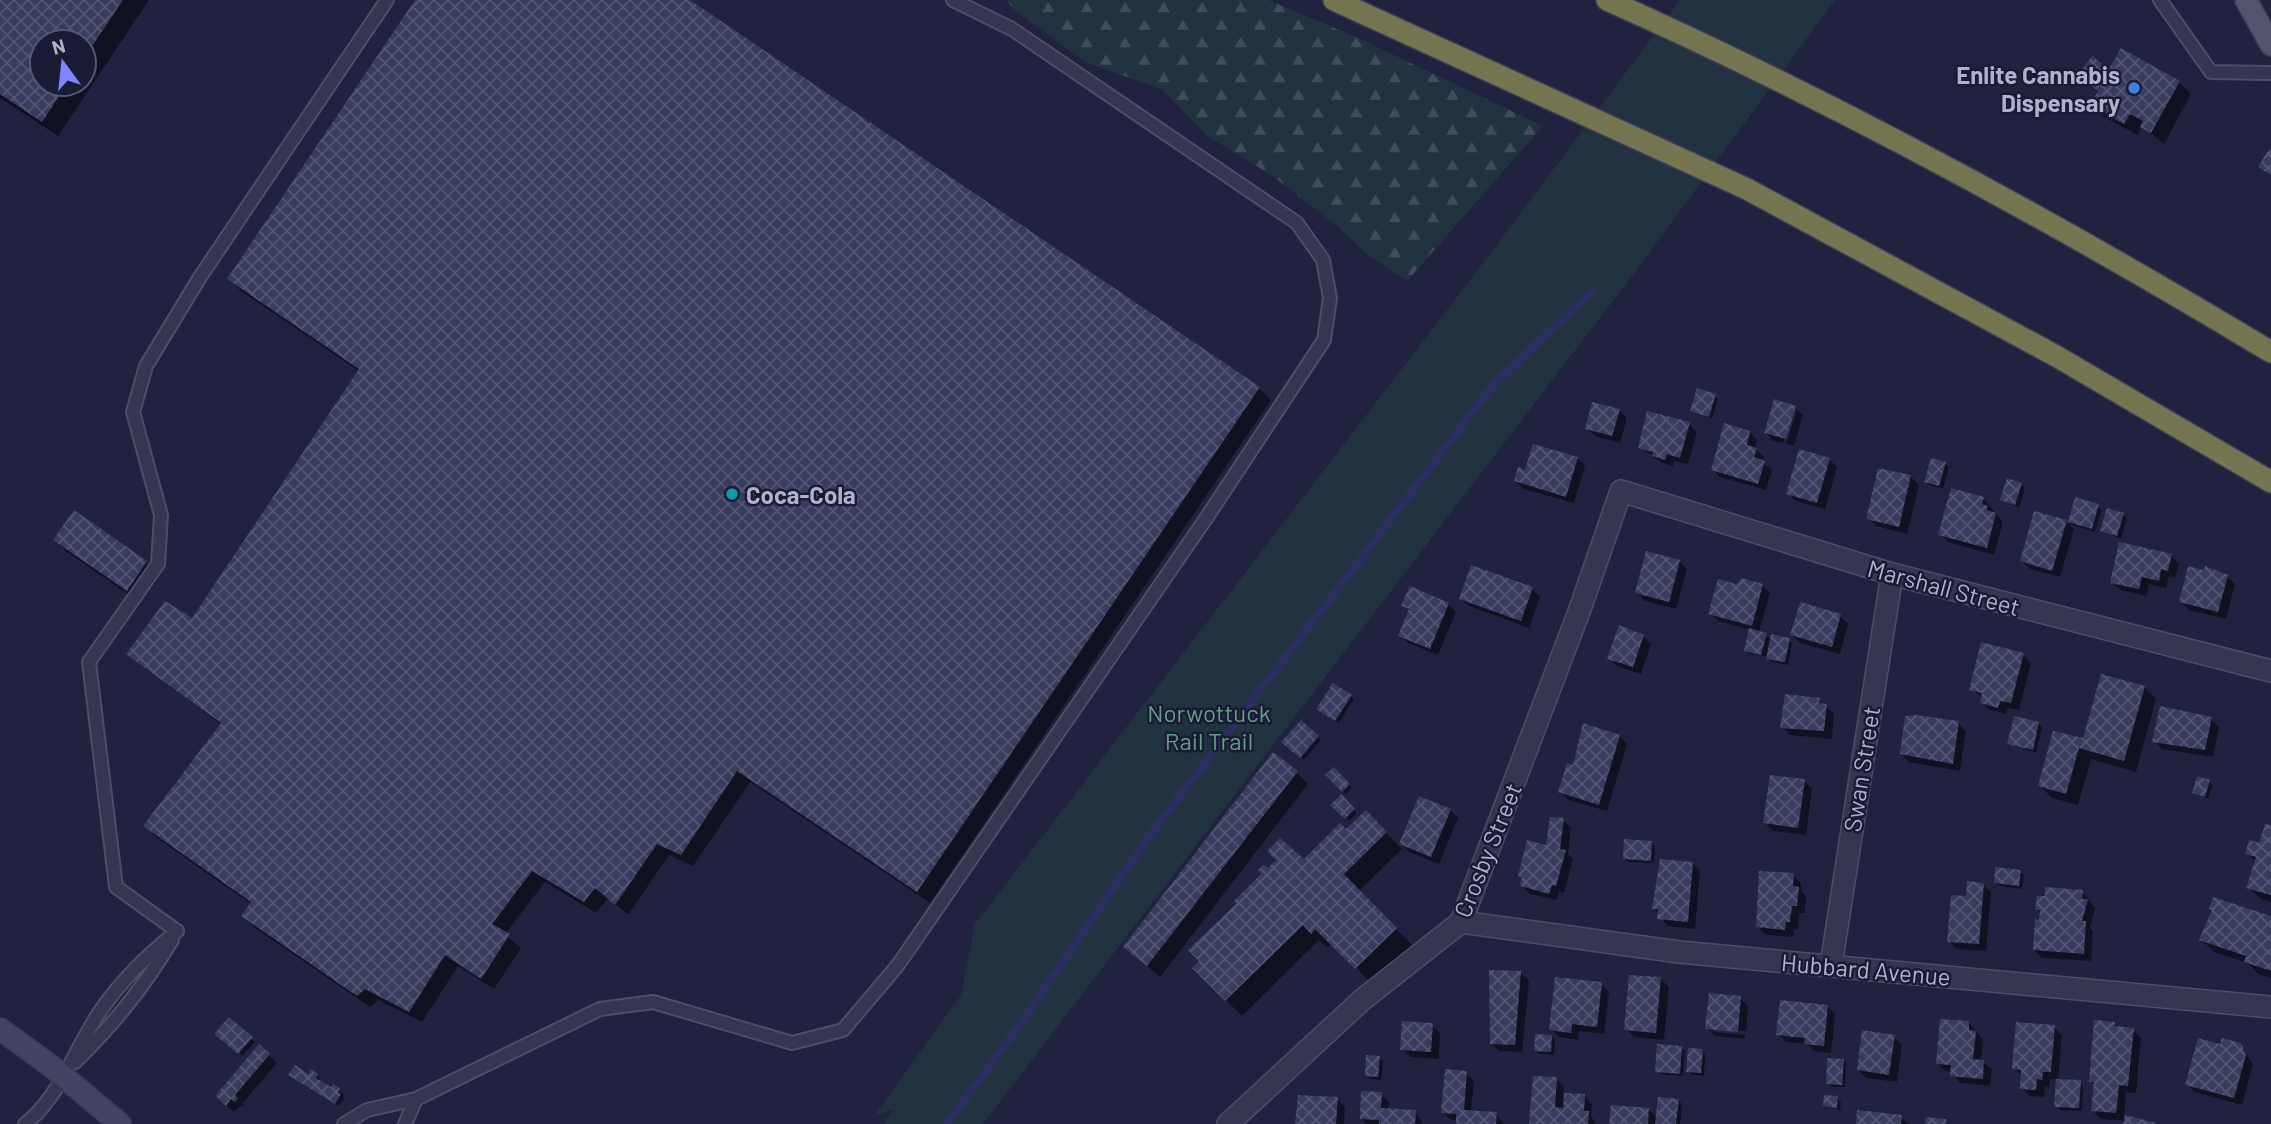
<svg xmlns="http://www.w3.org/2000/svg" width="2271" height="1124" font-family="Barlow,sans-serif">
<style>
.forest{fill:url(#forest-firs)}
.park{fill:#233240}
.shadow{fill:#0007;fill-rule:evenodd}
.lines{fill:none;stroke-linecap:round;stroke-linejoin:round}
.stream{stroke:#2c2e5f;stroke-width:8}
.building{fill:url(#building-cross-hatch)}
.lane-casing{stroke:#4d4e67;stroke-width:16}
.street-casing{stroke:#4d4e67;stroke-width:24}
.secondary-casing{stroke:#3b3c55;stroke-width:24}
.primary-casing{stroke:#3b3c55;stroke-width:24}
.highway-casing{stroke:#3d3e57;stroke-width:24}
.lane{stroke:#35364f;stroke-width:12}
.street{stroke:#35364f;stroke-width:21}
.secondary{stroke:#434362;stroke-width:21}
.primary{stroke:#53546f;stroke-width:21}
.highway{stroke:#767551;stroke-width:21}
.shop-dot{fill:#3f7fe0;stroke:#1a1b34;stroke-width:2.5}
.culture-dot{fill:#0f9aa8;stroke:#1a1b34;stroke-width:2.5}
.labels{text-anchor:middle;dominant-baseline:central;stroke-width:5;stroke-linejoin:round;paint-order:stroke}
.poi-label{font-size:24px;font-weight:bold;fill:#b1b1ca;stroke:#1a1b34;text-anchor:end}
.street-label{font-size:24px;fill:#b1b1ca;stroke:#1a1b34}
.park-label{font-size:24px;fill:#659e87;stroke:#1a1b34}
</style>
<defs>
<pattern id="forest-firs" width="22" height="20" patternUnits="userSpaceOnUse" patternTransform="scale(1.75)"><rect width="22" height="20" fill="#233240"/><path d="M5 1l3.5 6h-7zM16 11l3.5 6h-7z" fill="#414d5a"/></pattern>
<pattern id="building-cross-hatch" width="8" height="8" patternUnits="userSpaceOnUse" patternTransform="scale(1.75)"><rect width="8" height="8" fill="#3a3c5e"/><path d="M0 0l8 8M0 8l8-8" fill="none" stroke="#545674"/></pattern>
</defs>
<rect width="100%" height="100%" fill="#21223f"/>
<polygon class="forest" points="1006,0 1268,0 1356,37 1543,126 1407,281 1368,255 1336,225 1274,177 1206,135 1163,90 1085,62 1016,11"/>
<polygon class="park" points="1680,0 1835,0 1632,276 983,1124 883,1124 893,1110 875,1115 961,995 975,924 1487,258"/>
<g class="shadow">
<path d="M 0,0 L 149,0 L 58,136 L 0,98 ZM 42,42 L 84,42 L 84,84 L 42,84 Z"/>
<polygon points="417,0 687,0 1259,388 1271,400 930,903 750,782 693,866 669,855 628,915 608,898 596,913 545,882 505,934 521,948 494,989 458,966 422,1022 378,1000 370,1007 255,928 243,916 251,904 157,838 145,826 222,725 128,654 192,621 360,372 241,291 229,279"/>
<polygon points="2110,72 2179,82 2191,94 2164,144 2142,126 2137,135 2104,117 2092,105 2099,93 2079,76"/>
<polygon points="1715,396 1718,399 1712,419 1692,411"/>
<polygon points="1795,407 1803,415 1794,446 1786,444 1797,410 1793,410 1783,443 1773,441 1766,433"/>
<polygon points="1619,410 1627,418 1620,443 1595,436 1587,429"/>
<polygon points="1689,424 1697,432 1688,464 1674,461 1673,466 1662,463 1640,447"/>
<polygon points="1749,432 1757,440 1755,449 1764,457 1762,462 1772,470 1766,490 1720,477 1712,469"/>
<polygon points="1577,458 1585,466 1574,503 1523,489 1516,481"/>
<polygon points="1829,459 1837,467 1825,509 1796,501 1788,493"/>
<polygon points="1945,464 1949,467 1943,489 1929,485 1926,481"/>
<polygon points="1879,470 1911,477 1919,485 1907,534 1876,526 1868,518"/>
<polygon points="2021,484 2025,488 2019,508 2002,500"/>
<polygon points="1983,498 2003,522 1994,555 1948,542 1940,535"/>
<polygon points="2077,500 2102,509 2095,532 2069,524"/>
<polygon points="74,513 146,563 158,575 139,602 67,552 55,540"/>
<polygon points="2123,514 2127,518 2121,539 2102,531"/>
<polygon points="2066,522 2074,529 2060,577 2030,569 2022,561"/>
<polygon points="2171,556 2179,564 2175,578 2169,576 2166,588 2149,584 2147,596 2120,590 2112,582"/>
<polygon points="1679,561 1687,569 1676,609 1645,601 1637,593"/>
<polygon points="2227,576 2235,584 2226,619 2189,610 2181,602"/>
<polygon points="1762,585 1770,593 1759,632 1772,639 1789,640 1792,643 1788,665 1771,662 1765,656 1749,654 1746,650 1751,630 1718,621 1710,613 1736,586"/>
<polygon points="1532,589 1540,597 1529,628 1469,606 1461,599"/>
<polygon points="1448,604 1456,612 1438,655 1408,643 1400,635 1410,612 1403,605"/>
<polygon points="1840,616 1848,624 1840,654 1800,643 1792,635"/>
<polygon points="1643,636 1651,644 1641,674 1617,666 1609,658"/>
<polygon points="2023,655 2031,663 2019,710 2008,708 2006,714 1990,710 1982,702 1983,698 1971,689"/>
<polygon points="2144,687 2156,699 2136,772 2091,759 2078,805 2052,798 2040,786 2084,740"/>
<polygon points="1351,696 1354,699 1339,723 1322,712"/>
<polygon points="1819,700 1834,714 1832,739 1790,735 1782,727"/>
<polygon points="2211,719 2219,727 2213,757 2162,749 2154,741"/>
<polygon points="1301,722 1321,740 1304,760 1284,742"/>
<polygon points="1958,723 1966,731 1960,771 1909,762 1901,754"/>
<polygon points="2039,724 2042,727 2036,753 2009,744"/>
<polygon points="1620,736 1627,744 1607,811 1568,800 1560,792 1574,768"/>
<polygon points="1334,769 1352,788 1346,794 1327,775"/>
<polygon points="1296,772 1308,784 1160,977 1125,947"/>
<polygon points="1804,781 1812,789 1806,835 1773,831 1765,823"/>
<polygon points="2209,782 2213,785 2208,799 2194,792"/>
<polygon points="1341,797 1357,813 1349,821 1333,805"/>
<polygon points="1420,798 1450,810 1458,818 1439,864 1409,852 1402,844"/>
<polygon points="1366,813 1402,849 1359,891 1412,945 1372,984 1332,943 1328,948 1319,940 1242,1016 1194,968 1238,904 1268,871 1304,861 1347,832"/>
<polygon points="1563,820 1571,828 1568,854 1573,859 1564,893 1559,891 1557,900 1530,894 1522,886 1523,879 1520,876 1548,847"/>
<polygon points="2271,827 2271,902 2261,899 2248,887 2256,862 2247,854 2261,846"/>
<polygon points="1651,843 1655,846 1654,863 1629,862 1625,859"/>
<polygon points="1692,863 1700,871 1695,929 1667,926 1654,908"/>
<polygon points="2020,872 2024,875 2022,889 1999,886 1995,883"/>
<polygon points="1793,875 1801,883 1801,891 1806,896 1805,913 1799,913 1798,929 1794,929 1793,937 1766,935 1758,927"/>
<polygon points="1983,885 1991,892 1986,951 1957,949 1949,941 1967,898"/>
<polygon points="2082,892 2095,908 2090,928 2093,931 2091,961 2042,958 2034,950 2042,914 2037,909"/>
<polygon points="2271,918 2271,978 2258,974 2248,963 2214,952 2202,940"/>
<polygon points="1521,973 1529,981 1522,1052 1499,1051 1491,1043"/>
<polygon points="1661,979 1669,987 1664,1040 1634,1037 1626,1029"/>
<polygon points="1601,984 1609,992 1604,1034 1579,1031 1578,1040 1559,1037 1551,1029"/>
<polygon points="1740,998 1748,1006 1746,1031 1713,1028 1713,1032 1745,1035 1745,1039 1715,1036 1707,1028"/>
<polygon points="1827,1006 1835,1014 1831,1053 1814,1051 1807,1044 1786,1042 1778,1034"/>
<polygon points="229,1019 255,1042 242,1056 217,1034"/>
<polygon points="1969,1023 1983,1040 1981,1061 1992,1069 1990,1086 1960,1083 1952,1072 1945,1071 1937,1063"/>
<polygon points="2114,1023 2120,1029 2133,1030 2141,1038 2136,1093 2126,1092 2124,1117 2152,1124 2125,1124 2126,1121 2101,1119 2093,1111 2096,1086 2090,1081"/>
<polygon points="1432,1025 1440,1033 1439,1059 1410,1057 1402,1049"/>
<polygon points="2054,1027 2062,1035 2058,1081 2080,1082 2083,1086 2082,1111 2060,1110 2056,1106 2058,1079 2050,1079 2049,1087 2045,1086 2044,1097 2030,1096 2022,1088 2023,1077 2014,1068"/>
<polygon points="1551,1037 1555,1040 1554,1055 1539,1054 1536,1051"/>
<polygon points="1894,1037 1902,1045 1897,1082 1866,1078 1858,1070"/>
<polygon points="2240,1045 2253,1064 2242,1105 2194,1092 2187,1084 2222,1046"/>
<polygon points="1681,1048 1685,1051 1683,1076 1660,1074 1657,1071"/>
<polygon points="1702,1051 1705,1054 1704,1076 1692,1075 1688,1071"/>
<polygon points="269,1055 277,1063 242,1104 245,1107 240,1106 234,1112 225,1104"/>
<polygon points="1379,1058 1383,1061 1381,1080 1370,1079 1367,1076"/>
<polygon points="1843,1060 1846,1064 1845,1087 1831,1087 1827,1083"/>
<polygon points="1466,1073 1474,1081 1471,1112 1496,1114 1504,1124 1457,1124 1458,1120 1451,1120 1443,1112"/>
<polygon points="317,1075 320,1079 319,1081 343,1093 344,1099 339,1106 294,1078"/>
<polygon points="1556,1079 1564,1087 1563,1094 1584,1096 1592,1104 1591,1116 1596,1124 1531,1124"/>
<polygon points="1381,1094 1389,1102 1388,1111 1415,1112 1423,1124 1367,1124 1361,1118"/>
<polygon points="1837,1098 1841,1102 1840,1110 1825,1106"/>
<polygon points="1337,1099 1345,1107 1344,1124 1297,1124"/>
<polygon points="1678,1100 1682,1104 1680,1124 1611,1124 1648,1109 1657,1118"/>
<polygon points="1901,1117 1909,1124 1858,1124"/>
</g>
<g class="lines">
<polyline class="stream" points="947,1124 1021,1023 1147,839 1493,385 1592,291"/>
</g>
<g class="building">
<polygon points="0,0 123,0 84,58 84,42 42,42 42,84 67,84 42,122 0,94"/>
<polygon points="415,0 690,0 1260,387 917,892 737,771 681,855 657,844 615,905 595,888 584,902 532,871 492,924 510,934 481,979 445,955 409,1012 365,989 357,996 241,916 251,902 143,826 221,723 126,654 165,601 192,618 359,369 227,279"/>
<polygon points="2121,48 2180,81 2151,133 2140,127 2143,121 2130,114 2124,124 2090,105 2098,91 2077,76 2092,56 2109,69"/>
<polygon points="2269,149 2271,151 2271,175 2258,167"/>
<polygon points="1697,388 1716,394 1709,417 1690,411"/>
<polygon points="1774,399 1796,406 1786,439 1764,433"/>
<polygon points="1592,402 1620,409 1612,436 1585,429"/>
<polygon points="1647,411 1690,422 1680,458 1667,454 1665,460 1652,456 1653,452 1638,448"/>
<polygon points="1724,423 1750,431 1747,445 1757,448 1754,457 1765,461 1758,484 1711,470"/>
<polygon points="1533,444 1578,457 1566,497 1514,481 1518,467 1525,470"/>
<polygon points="1799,449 1830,458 1817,503 1786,494"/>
<polygon points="1931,458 1946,462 1939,486 1924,482"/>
<polygon points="1878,468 1911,475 1899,527 1866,519"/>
<polygon points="2007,478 2022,483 2015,505 2000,500"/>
<polygon points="1951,488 1984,497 1982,504 1988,506 1987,510 1996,513 1987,548 1938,535"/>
<polygon points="2075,497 2099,504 2092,529 2068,522"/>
<polygon points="2107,508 2124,513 2117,536 2100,531"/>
<polygon points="74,510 147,561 127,591 53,540"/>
<polygon points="2034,511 2067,520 2052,571 2020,561"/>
<polygon points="2119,542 2172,554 2168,571 2161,569 2159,581 2142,577 2139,589 2110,583"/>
<polygon points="1646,551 1680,560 1669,602 1635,593"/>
<polygon points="1471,565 1533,587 1521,621 1459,599"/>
<polygon points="2188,566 2204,570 2205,566 2228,575 2218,612 2179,602"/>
<polygon points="1742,578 1763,584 1752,626 1708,614 1718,579 1736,584"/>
<polygon points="1410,586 1449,603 1430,649 1398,636 1409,609 1401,606"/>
<polygon points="1800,602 1841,614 1832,647 1790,635"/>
<polygon points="1619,625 1644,635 1633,667 1607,659"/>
<polygon points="1749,628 1767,633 1761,655 1744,651"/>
<polygon points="1771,634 1790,638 1785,662 1766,659"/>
<polygon points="1981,642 2024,653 2011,703 2000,701 1998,708 1980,703 1982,693 1969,690"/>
<polygon points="2101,674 2145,686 2124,761 2079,748 2066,794 2038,786 2053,731 2083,738"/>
<polygon points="1333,683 1352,695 1335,721 1316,709"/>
<polygon points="1785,694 1820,698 1819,703 1827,704 1824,731 1780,728"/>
<polygon points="2160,706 2212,717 2205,750 2152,742"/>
<polygon points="1915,715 1959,721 1953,764 1900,754 1905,716"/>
<polygon points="2014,716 2039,722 2033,750 2007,744"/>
<polygon points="1301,720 1319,736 1300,758 1281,742"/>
<polygon points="1583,723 1620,735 1599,805 1558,792 1567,763 1573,765"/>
<polygon points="1273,752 1298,771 1147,966 1123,947"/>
<polygon points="1334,767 1350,784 1342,792 1325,775"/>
<polygon points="1770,775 1805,779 1798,828 1763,823"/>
<polygon points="2197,776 2210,780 2205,797 2192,793"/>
<polygon points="1341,794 1355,809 1345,819 1330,805"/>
<polygon points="1419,796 1451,809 1431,857 1399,844"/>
<polygon points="1366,810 1387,832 1344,874 1397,928 1355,969 1315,929 1311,934 1303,925 1225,1001 1192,968 1199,961 1188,950 1236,904 1234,901 1261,874 1258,870 1264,865 1268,868 1276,860 1267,851 1280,838 1304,859 1340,823 1346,829"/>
<polygon points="1550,817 1564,818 1560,849 1566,850 1556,886 1552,885 1549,894 1520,886 1522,877 1518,876 1527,840 1546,845"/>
<polygon points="2265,824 2271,825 2271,895 2246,888 2256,857 2245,854 2249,840 2259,843"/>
<polygon points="1624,839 1652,841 1651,861 1623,859"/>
<polygon points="1660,859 1693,862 1688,922 1657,919 1658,909 1652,909"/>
<polygon points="1995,867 2021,870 2019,886 1994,883"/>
<polygon points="1759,871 1794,873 1793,886 1799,887 1797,906 1792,906 1790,922 1786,922 1785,930 1756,927"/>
<polygon points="1967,881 1984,883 1979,944 1947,942 1951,895 1966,896"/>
<polygon points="2045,887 2083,890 2082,899 2088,899 2082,921 2086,921 2084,954 2033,950 2035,919 2039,920 2040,910 2035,910 2037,896 2045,896"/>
<polygon points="2213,897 2271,916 2271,971 2244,962 2246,956 2199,940 2212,910 2209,909"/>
<polygon points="1489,970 1521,971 1515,1045 1490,1044"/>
<polygon points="1629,975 1661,977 1656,1033 1624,1030"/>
<polygon points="1555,977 1602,982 1597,1027 1572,1024 1571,1033 1549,1030"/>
<polygon points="1709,993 1741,996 1738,1032 1705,1029"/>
<polygon points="1780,1000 1828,1005 1824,1046 1804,1044 1805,1038 1776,1035"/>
<polygon points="229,1017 253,1037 238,1054 214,1034"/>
<polygon points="1940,1019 1969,1021 1969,1030 1976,1031 1973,1059 1984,1060 1983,1079 1950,1076 1951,1065 1936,1064"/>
<polygon points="2094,1020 2115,1022 2115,1026 2134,1028 2128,1086 2119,1085 2116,1113 2091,1111 2094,1082 2089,1082"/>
<polygon points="1402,1021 1433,1023 1431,1052 1400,1050"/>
<polygon points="2016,1022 2055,1025 2051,1072 2043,1072 2042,1080 2037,1079 2036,1090 2020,1089 2021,1070 2012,1069"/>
<polygon points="1862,1030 1895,1035 1889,1075 1857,1070"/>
<polygon points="1535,1034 1552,1035 1551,1052 1534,1051"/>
<polygon points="2198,1038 2220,1044 2222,1038 2241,1043 2246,1055 2234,1098 2185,1085"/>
<polygon points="259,1044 270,1054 235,1095 238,1098 235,1102 231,1099 226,1106 215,1096"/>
<polygon points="1657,1044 1682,1046 1680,1074 1655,1072"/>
<polygon points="1688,1048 1703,1049 1701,1073 1686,1072"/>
<polygon points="1366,1055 1380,1056 1378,1077 1365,1076"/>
<polygon points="1827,1058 1844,1059 1842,1085 1826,1084"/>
<polygon points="295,1065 308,1074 311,1069 318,1074 316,1078 331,1087 333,1084 340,1088 338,1092 341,1094 335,1104 288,1075"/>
<polygon points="1445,1069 1467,1071 1464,1110 1497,1112 1496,1124 1456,1124 1456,1114 1441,1113"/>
<polygon points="1533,1076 1557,1077 1555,1107 1563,1108 1564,1093 1585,1094 1584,1111 1589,1111 1588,1124 1529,1124"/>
<polygon points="2056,1079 2081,1080 2079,1108 2054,1107"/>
<polygon points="1361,1091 1382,1092 1381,1108 1416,1110 1415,1124 1379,1124 1379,1120 1360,1119"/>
<polygon points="1298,1095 1338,1097 1336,1124 1295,1124"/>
<polygon points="1824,1095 1838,1096 1837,1108 1823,1106"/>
<polygon points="1658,1097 1679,1099 1676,1124 1655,1124"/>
<polygon points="1611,1105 1649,1108 1648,1124 1609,1124"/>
<polygon points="1857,1110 1902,1115 1901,1124 1856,1124"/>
<polygon points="2125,1115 2156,1123 2156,1124 2123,1124"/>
<polygon points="1926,1117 1946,1119 1946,1124 1925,1124"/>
</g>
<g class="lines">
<g class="lane-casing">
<g id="lane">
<polyline points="2160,0 2211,72 2271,73"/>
<polyline points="177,931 116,887 89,662 158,564 161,515 133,412 146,366 200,277 387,0"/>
<path d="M 75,1062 C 115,1023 143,988 172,940"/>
<path d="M 25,1124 C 59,1098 75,1049 99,1013 C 121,980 147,956 177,931"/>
<polyline points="344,1124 367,1110 416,1099 600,1009 653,1002 792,1043 843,1030 898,965 1207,517 1324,340 1330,298 1323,260 1297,223 1012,29 953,0"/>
<polyline points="405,1124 416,1099"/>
</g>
</g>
<g class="street-casing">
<g id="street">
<polyline points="1461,922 1679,952 2271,1007"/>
<polyline points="1831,965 1892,574"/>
<polyline points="1228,1124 1362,1000 1461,922 1580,609 1621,491 1892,574 2271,671"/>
</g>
</g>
<g class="secondary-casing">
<polyline id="secondary" points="0,1029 51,1066 120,1124"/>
</g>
<g class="primary-casing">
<polyline id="primary" points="2246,0 2271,45"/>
</g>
<g class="highway-casing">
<g id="highway">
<polyline points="1334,0 1747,189 2056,356 2271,482"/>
<path d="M 1607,0 C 1836,102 2057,223 2271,352"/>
</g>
</g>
<use href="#lane" class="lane"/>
<use href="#street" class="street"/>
<use href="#secondary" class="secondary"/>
<use href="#primary" class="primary"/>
<use href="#highway" class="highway"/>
</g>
<circle class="shop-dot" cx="2134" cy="88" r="7"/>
<circle class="culture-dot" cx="732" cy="494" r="7"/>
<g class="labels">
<g class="poi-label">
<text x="2120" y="74">Enlite Cannabis<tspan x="2120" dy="28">Dispensary</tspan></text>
<text x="746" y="494" text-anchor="start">Coca-Cola</text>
</g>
<g class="street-label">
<text transform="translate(1944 587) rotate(15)">Marshall Street</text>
<text transform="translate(1861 769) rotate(-81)">Swan Street</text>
<text transform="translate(1487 850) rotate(-68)">Crosby Street</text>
<text transform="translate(1866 969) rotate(5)">Hubbard Avenue</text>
</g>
<g class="park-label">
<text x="1209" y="712">Norwottuck<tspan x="1209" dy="28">Rail Trail</tspan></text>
</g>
</g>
<g transform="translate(63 63) rotate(345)"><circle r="33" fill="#1a1b34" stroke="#565770" stroke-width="2"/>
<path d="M0-5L12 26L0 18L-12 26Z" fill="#8183ff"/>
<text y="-10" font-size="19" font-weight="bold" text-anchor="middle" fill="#b1b1ca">N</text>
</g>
</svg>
